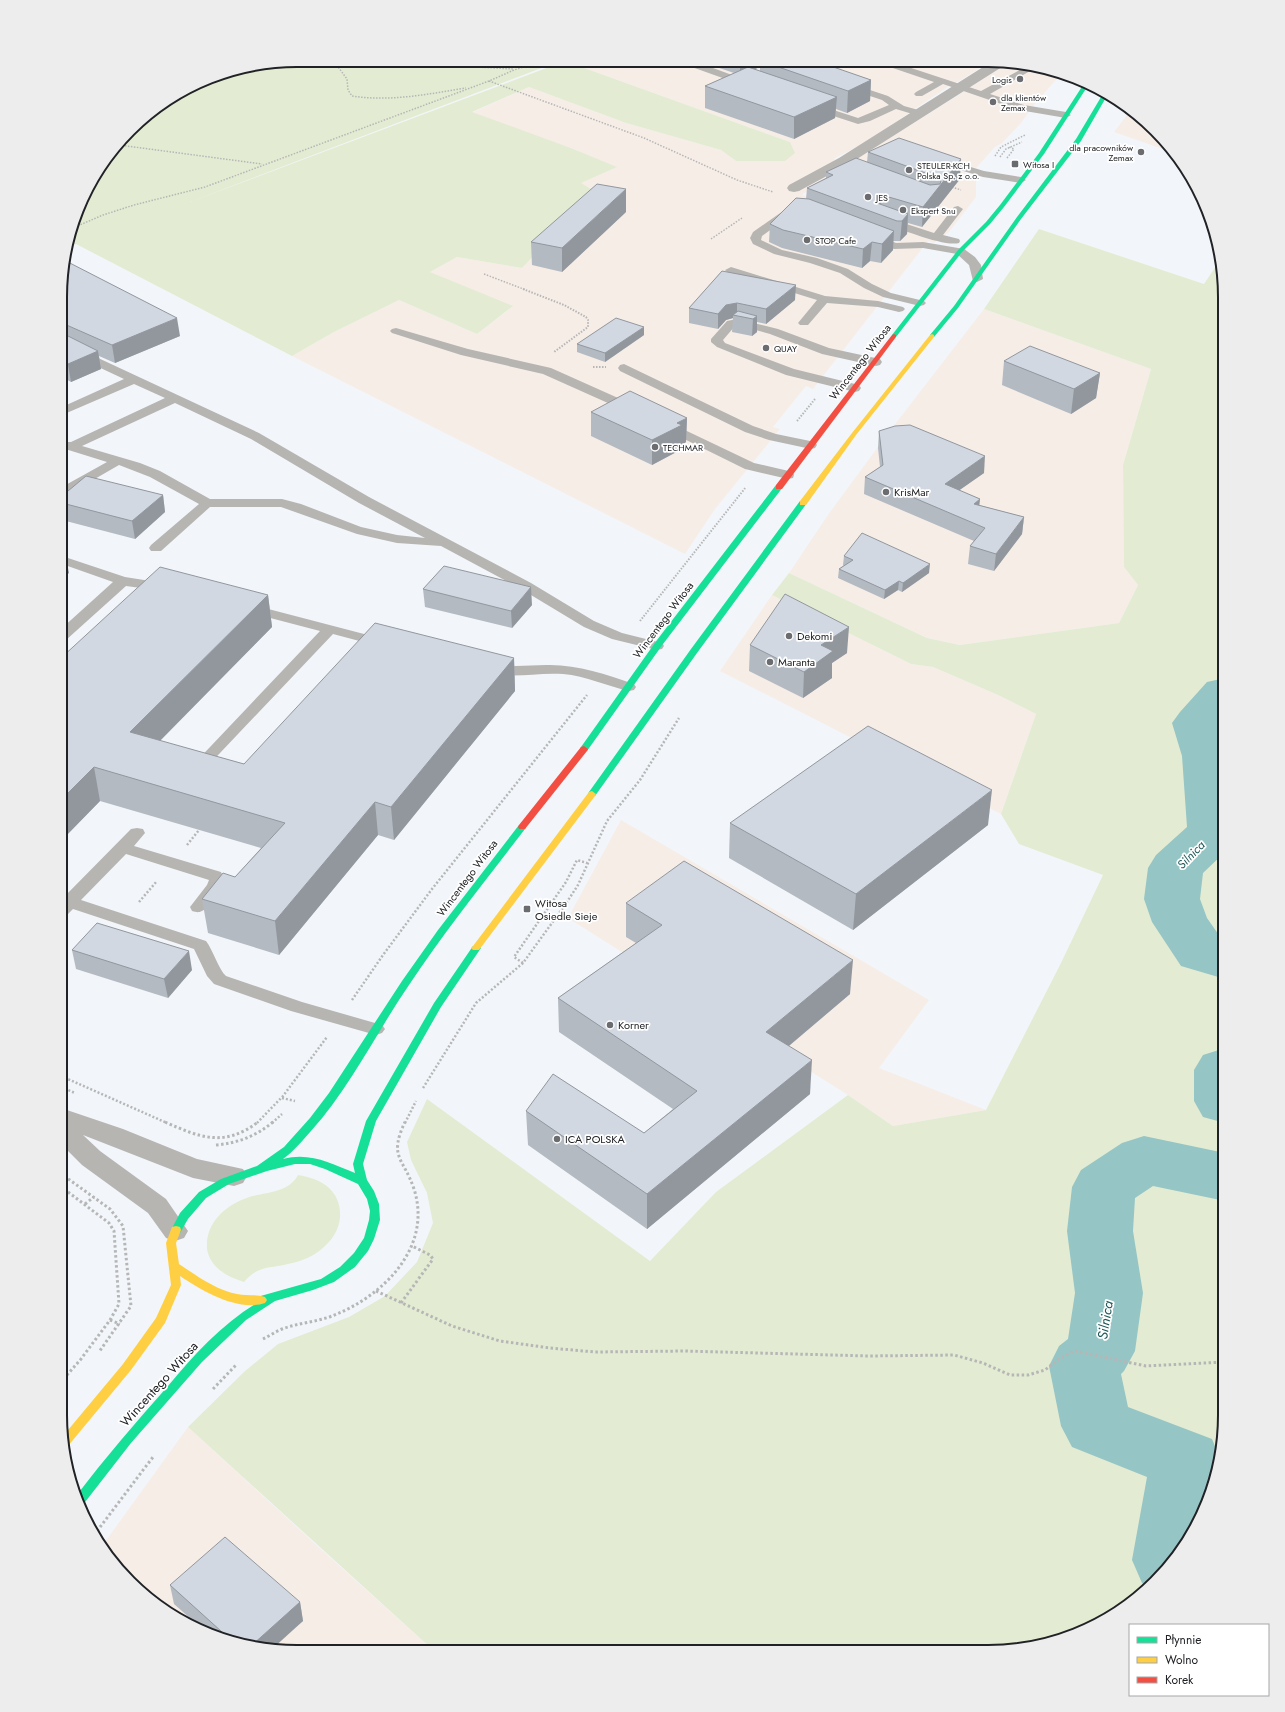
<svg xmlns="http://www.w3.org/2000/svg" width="1285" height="1712" font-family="Jost,sans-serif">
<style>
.commercial{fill:#f6ede7;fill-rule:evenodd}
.green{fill:#e3ecd2}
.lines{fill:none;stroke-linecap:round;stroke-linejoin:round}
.river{fill:#96c5c6;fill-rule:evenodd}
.path-far3{stroke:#b6b6b6;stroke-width:1.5;stroke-dasharray:1.5 1.5;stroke-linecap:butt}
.path-far2{stroke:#b6b6b6;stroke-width:2;stroke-dasharray:1.5 1.5;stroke-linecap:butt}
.path-far1{stroke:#b6b6b6;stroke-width:2.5;stroke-dasharray:2 2;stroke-linecap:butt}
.path{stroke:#b6b6b6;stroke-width:3;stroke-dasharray:2.5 2.5;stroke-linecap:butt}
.lane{fill:#b7b5b2;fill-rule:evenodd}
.street{fill:#b7b5b2;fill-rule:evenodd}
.fast{fill:#16e098;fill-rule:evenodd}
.slow{fill:#ffcf43;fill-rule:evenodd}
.jam{fill:#f24e42;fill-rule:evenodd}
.wall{fill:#b4bac2;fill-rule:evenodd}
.shaded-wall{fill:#92979e}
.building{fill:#d1d8e2;stroke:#92979e}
.poi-dot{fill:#6a6c70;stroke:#fff;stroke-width:1.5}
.labels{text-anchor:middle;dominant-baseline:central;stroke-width:3.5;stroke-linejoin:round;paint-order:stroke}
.far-poi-label{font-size:9px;fill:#202225;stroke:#fff;text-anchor:start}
.street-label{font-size:11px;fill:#202225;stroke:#fff}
.poi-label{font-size:11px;fill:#202225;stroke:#fff;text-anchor:start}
.water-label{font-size:12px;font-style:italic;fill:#1e5757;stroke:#fff}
.near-street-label{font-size:13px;fill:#202225;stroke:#fff}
.near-water-label{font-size:14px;font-style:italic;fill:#1e5757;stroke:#fff}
.rim{fill:none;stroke:#202225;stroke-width:2}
</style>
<rect width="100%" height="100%" fill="#f2f6fa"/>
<g class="commercial">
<path d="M 582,61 L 978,62 L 976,64 L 983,66 L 958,82 L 952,84 L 863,144 L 835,158 L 834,161 L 845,165 L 935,110 L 1010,62 L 1019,62 L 1062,73 L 1033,106 L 1021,123 L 1002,143 L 995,147 L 976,168 L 970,166 L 960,171 L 976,177 L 976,197 L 949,232 L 934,243 L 928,241 L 813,389 L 806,386 L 773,427 L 780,429 L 715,509 L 685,554 L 292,356 L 334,332 L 399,300 L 477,334 L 512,307 L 430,272 L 457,257 L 522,268 L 595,190 L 580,183 L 616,167 L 571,148 L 471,113 L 529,87 L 626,123 L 721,150 L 736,161 L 790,142 L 576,65 ZM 845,165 L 850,167 L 806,196 L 802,195 Z"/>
<polygon points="1131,110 1166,141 1174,153 1114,132"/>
<polygon points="984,309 1151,369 1123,465 1124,567 1138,585 1119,623 960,645 927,638 789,573 830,512 889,432"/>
<polygon points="772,595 911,664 933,667 998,695 1036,714 1001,814 720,671"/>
<polygon points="621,820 929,1000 879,1068 986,1110 893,1126 848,1095 568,918"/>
<polygon points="188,1427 324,1552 433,1650 266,1650 207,1634 169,1614 102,1546"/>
</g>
<g class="green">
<polygon points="297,60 560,61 190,202 565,61 582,61 576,65 790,142 795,153 785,161 736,161 721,150 626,123 529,87 472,112 571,148 617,167 581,183 595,191 522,268 457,257 430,272 513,306 477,334 399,300 334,332 292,356 76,244 68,247 92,179 141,119 221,73"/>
<polygon points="1039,229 1204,284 1216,266 1221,265 1225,297 1224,1431 1212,1491 1185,1546 1144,1593 1093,1627 1049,1644 988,1652 433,1650 188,1427 245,1371 278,1344 349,1317 385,1296 417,1262 433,1223 427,1193 411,1160 407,1142 427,1099 650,1261 716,1192 848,1095 893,1126 986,1110 1060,965 1103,875 1019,844 1001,814 1036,714 998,695 933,667 911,664 772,595 789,573 927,638 960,645 1119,623 1138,585 1124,567 1123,465 1151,369 984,309"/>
<path d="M 298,1175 C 309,1177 321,1180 329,1188 C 345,1203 343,1228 328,1243 C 317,1255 303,1261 288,1264 C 268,1269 259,1265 244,1282 C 228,1277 210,1268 207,1249 C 205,1225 223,1207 244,1199 C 263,1191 287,1195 298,1175 Z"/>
<polygon points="102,1546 169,1614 119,1571"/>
</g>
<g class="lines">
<g class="river">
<polygon points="1225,678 1225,852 1203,873 1200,899 1207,918 1221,938 1225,939 1225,979 1181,966 1152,922 1144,899 1148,868 1156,855 1187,827 1182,756 1172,723 1180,712 1207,682"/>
<polygon points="1225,1048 1225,1123 1203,1117 1194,1101 1194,1070 1203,1055"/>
<polygon points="1144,1136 1225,1153 1225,1201 1153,1186 1135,1198 1133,1231 1143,1293 1135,1351 1124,1371 1121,1374 1128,1407 1212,1439 1219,1456 1212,1491 1185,1546 1150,1587 1142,1583 1132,1560 1147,1477 1072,1447 1061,1426 1049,1366 1059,1346 1068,1339 1075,1293 1067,1231 1072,1187 1081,1170 1122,1143"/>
</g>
<g class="path-far3">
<path d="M 333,60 L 347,79 L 348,90 L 352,96 C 391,102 428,94 466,88"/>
<polyline points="425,60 456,66 514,69"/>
<polyline points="489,81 644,138 737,180 773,192"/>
<polyline points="119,145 262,164"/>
<polyline points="995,156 1001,147 1025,135"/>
<polyline points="1000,157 1006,149 1022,142"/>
<polyline points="1007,158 1014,149 1009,147"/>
<polyline points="952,187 961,190"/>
<polyline points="75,227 103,215 134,205 205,187 489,81 514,70 542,61"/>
<polyline points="711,239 742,218"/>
<polyline points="484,274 526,290"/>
</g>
<g class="path-far2">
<polyline points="523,289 564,305 586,317 588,320 588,327 554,352"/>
<polyline points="593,367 606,367"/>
<polyline points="797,421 815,399"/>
<polyline points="640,621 746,487"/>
</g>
<g class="path-far1">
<polyline points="187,845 199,830"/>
<polyline points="139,902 157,881"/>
<polyline points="523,963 514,957 566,882 577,860 587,863"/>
<polyline points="352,1000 383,955 432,889 587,695"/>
<polyline points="61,1076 167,1123"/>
<polyline points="61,1087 75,1093"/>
<polyline points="423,1088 476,1003 523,963 565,905 578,885 607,821 640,780 679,718"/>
<polyline points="282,1098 295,1101"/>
<polyline points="257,1123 283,1096 327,1037"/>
<polyline points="272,1123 282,1114"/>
<polyline points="405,1123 416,1101"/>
</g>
<g class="path">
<path d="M 165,1122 C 199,1137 224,1148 258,1122"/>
<path d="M 216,1145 C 238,1143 256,1136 273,1122"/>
<polyline points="60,1173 110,1209 123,1226 131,1306 99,1352"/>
<polyline points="60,1186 109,1223 114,1231 119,1304 110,1320 81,1359 60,1383"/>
<polyline points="85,1204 94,1197"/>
<polyline points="376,1291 452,1326 500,1341 550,1348 595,1352 684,1351 869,1356 954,1355 983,1363 1010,1375 1028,1375 1045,1370 1059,1359 1075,1351 1146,1366 1225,1362"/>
<polyline points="401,1303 433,1259 430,1255 412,1246"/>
<polyline points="110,1320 120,1324"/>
<path d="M 263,1339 C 269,1336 275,1332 282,1329 C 298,1323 316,1322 332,1316 C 382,1297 433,1248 414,1189 C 404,1158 388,1158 405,1122"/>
<polyline points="213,1389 236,1365"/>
<polyline points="94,1535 153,1457"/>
</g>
<g class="lane">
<polygon points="684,61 694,61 751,82 753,84 751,86 745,86 689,66"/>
<polygon points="880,62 893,62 981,91 1029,65 1037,67 990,94 1024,105 1066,112 1071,115 1066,118 1019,110 943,84 922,96 916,96 914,94 916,92 934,82 881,64"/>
<polygon points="849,83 888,96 904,106 922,111 924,113 919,116 896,109 870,121 858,124 812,109 810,107 815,104 858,118 889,105 882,100 846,88 844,86 846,84"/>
<polygon points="941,158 984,171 1021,177 1026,180 1021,183 983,177 937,163 936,161"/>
<path d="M 958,206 L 963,209 L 943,235 L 959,239 L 960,241 L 959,243 C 944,247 900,229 884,223 L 883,221 L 888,218 L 934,233 L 954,207 Z"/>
<polygon points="787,210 791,211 792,213 791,215 762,236 761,240 782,250 817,258 848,269 872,284 891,293 924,301 926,303 924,305 920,306 883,297 864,288 840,273 810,263 774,254 753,244 750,238 753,232 783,211"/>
<polygon points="873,234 896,243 923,242 964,249 975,257 981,265 983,279 977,282 973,281 969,265 957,254 923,248 894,249 869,239 868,237"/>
<polygon points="731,267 825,296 878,301 903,307 905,309 903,311 899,312 878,307 827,303 808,325 800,325 798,323 817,300 727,272 725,270"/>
<polygon points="737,319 778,329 829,348 880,359 882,362 880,365 876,366 822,354 770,334 737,325 735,326 723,340 725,343 794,369 859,385 861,388 859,391 855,392 786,375 717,347 711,342 711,339 727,321"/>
<polygon points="396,328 468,349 551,368 636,406 638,409 636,412 628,412 543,374 461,355 392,333 390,331 392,329"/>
<path d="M 81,350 L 259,433 L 369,497 L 531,583 L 594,621 L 622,633 L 662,643 L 664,646 L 662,649 L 657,650 L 612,639 L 584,627 L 521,589 L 441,546 L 397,543 L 357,534 L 281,507 L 210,507 L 161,551 L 151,551 L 149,548 L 151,545 L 199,504 L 150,477 L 119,465 L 67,495 L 62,496 L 62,487 L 107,462 L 62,448 L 62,442 L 71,442 L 165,398 L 134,384 L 62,415 L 62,407 L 124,379 L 77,357 L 75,354 L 77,351 ZM 175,403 L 251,439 L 359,503 L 425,538 L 397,535 L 361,527 L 301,504 L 282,499 L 210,499 L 160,471 L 140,463 L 82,446 Z"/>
<polygon points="624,364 753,426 776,434 815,442 817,445 815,448 811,449 769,440 745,432 620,371 618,368 620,365"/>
<polygon points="668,422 754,463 793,472 794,475 793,478 788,479 745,469 664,429 662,426 664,423"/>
<polygon points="62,556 125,577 163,583 168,584 170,587 168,590 163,591 126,586 66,640 61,641 61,629 113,582 62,564"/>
<polygon points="249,604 387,640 389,643 387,646 382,647 333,634 202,772 197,774 192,772 189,769 192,766 320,631 244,611 242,608 244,605"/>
<path d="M 546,665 C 576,664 605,674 634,684 L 636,687 L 634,690 L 629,691 C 607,686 586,676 563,674 C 538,672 514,679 489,673 L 487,670 L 489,667 Z"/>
<path d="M 137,828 L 143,829 L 145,833 L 134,846 L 221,872 L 225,880 C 223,888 209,908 202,911 C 198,913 196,912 192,911 L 190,907 L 207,885 L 209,880 L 126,854 L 81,900 L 206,941 C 213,950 219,970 226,976 L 302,1002 L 382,1025 L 385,1029 L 382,1033 L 376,1035 L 291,1011 L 214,984 L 207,976 L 194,949 L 73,909 L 67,915 L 61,916 L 61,901 L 63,898 L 131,829 Z"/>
</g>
<g class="street">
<polygon points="991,62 1006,62 1005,65 849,164 799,191 794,192 789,191 787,188 789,185 839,158"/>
<polygon points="61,1108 123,1129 197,1159 243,1169 247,1176 243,1183 234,1186 193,1178 83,1135 100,1151 166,1199 188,1231 184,1238 175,1241 166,1238 148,1213 82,1165 60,1143"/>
</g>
<g class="fast">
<polygon points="1085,82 1089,84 1044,154 1004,207 990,224 962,252 896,337 892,337 892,335 958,250 986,222 1000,205 1039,153"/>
<polygon points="1104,92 1108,94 1081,141 1021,219 958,308 934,337 930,337 930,335 954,306 1017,217 1076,139"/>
<polygon points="776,485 779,485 783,487 663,644 587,751 581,751 580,749 581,747 657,640"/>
<polygon points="800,501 806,501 807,503 697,653 595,796 589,796 588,794 589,792 691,649"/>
<path d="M 522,824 L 525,825 L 526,827 L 525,829 C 486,880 445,931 409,985 C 376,1033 350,1088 311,1131 C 302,1141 294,1151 283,1159 C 310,1152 330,1163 355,1173 L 353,1164 L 366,1121 L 434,1003 L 473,946 L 479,946 L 481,948 L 441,1007 L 376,1121 L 363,1164 L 367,1180 L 374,1191 L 379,1204 L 380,1220 L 374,1239 L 368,1251 L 355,1267 L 334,1282 L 313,1290 L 275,1301 L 246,1320 L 202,1362 L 131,1443 L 82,1506 L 80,1507 L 76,1496 C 105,1458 136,1422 168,1386 C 194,1355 222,1324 257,1303 L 255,1300 L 257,1297 L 321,1279 L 340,1267 L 354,1253 L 364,1238 L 369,1220 L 370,1211 L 367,1199 L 358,1184 L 325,1169 L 310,1164 L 295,1164 L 267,1171 L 229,1184 L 206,1198 L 188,1219 L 180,1233 L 176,1234 L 172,1233 L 171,1230 L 180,1213 L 199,1192 L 221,1179 L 257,1166 L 284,1147 L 310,1118 L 329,1093 L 402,981 L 438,930 L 519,825 Z"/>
</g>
<g class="slow">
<polygon points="932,334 934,335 934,337 856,435 806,505 800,505 800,501 852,433 930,335"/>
<polygon points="592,791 596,794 595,796 479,950 473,950 471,948 473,946 589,792"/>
<path d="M 176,1226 L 180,1227 L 181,1230 L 176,1243 L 179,1264 C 197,1276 216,1290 237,1294 C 246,1296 256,1294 265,1297 L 267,1300 L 265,1303 C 238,1312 202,1291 180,1276 L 181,1285 L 165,1323 L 131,1370 L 68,1446 L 64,1448 L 63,1436 L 123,1364 L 156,1318 L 171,1285 L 166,1243 L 172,1227 Z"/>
</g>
<g class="jam">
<polygon points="894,334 896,335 896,337 782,489 776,489 776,485 892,335"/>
<polygon points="584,746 588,749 587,751 525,829 519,829 518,827 519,825 581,747"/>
</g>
</g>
<g class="wall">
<path d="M 702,61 L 816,61 L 871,80 L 870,101 L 847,113 L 836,109 L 835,118 L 794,139 L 705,108 L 705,86 L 734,73 L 702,62 ZM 760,67 L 760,71 L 755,69 Z"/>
<polygon points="868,152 960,179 922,227 908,223 907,234 900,241 893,241 893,250 881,263 870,261 862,268 782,248 769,242 770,224 806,199 807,188 826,178 826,172 867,162"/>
<polygon points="626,212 562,272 532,265 531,242"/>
<polygon points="62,266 180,336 115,363 99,356 101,369 71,382 62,377"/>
<polygon points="722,271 795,300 766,324 757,322 757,332 752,336 732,332 733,318 726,320 718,329 689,323 689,308"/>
<polygon points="644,335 605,362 577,352 577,344"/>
<polygon points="1004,361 1100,373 1096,398 1071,414 1002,385"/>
<polygon points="591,412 687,418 686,442 682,445 682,449 652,465 591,436"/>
<polygon points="879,431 984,473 959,490 980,499 979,505 1024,517 1022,534 994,571 968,564 970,546 974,541 864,494 865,477 880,467 878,448"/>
<polygon points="163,495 165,512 135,539 62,520 62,496"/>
<polygon points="844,556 929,573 902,592 898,590 884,599 838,578 839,569 844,565 843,565"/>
<polygon points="423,589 532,605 512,628 425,607"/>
<polygon points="268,595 272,627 160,741 244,764 514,658 515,691 394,840 378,835 279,955 208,933 202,899 235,877 261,848 100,801 61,841 61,658"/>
<polygon points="750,645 847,653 832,663 832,678 803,698 749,671"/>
<polygon points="730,823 988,825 853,930 729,858"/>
<polygon points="626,903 850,994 789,1046 810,1094 647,1229 528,1145 526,1111 644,1133 673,1109 559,1032 558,998 636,943 626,937"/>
<polygon points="72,950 192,970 168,998 76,969"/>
<polygon points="170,1585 300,1602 303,1621 266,1650 208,1634 174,1604"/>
</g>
<g class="shaded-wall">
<polygon points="740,61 760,61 760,67 740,75"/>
<polygon points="871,80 870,101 847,113 848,91"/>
<polygon points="837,97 835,118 794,139 794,117"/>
<polygon points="961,159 960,179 922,227 923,207"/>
<polygon points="626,189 626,212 562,272 562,248"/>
<polygon points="882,195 880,215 876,198"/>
<polygon points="908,214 907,234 900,241 902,221"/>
<polygon points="894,231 893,250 881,263 882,244"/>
<polygon points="872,242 870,261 862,268 863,249"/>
<polygon points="796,285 795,300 766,324 766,309"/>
<polygon points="737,303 737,316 733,315 733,318 726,320 718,329 718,314 726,305"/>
<polygon points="757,316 757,332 752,336 753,319"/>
<polygon points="177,318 180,336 115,363 112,345"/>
<polygon points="644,327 644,335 605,362 605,353"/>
<polygon points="98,351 101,369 71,382 68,364"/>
<polygon points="1100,373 1096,398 1071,414 1074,389"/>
<polygon points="687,418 686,442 682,445 682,449 652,465 652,440 677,423"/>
<polygon points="985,456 984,473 944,501 945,484"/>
<polygon points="163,495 165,512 135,539 132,521"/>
<polygon points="980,499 978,516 974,504"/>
<polygon points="1024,517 1022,534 994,571 996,554"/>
<polygon points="62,539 69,573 62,579"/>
<polygon points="930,564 929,573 902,592 903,583"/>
<polygon points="899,581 898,590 884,599 885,590"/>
<polygon points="531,587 532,605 512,628 511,611"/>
<polygon points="268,595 272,627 136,765 130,732"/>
<polygon points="849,627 847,653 832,663 832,678 803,698 804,672 821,645"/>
<polygon points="514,658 515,691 394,840 391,807"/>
<polygon points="94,767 100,801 61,841 61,800"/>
<polygon points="992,790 988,825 853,930 856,894"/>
<polygon points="375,802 378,835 279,955 275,921"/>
<polygon points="189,951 192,970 168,998 164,979"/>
<polygon points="853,960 850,994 765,1066 766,1032"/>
<polygon points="812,1060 810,1094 647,1229 647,1194"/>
<polygon points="300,1602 303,1621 271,1650 266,1650 251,1646"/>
</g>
<g class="building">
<polygon points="761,61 816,61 871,80 848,91"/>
<polygon points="748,67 837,97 794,117 705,86"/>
<polygon points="899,138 961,159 923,207 882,195 876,198 877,203 908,214 902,221 897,221 807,188 833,175 826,172 856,158 930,185 940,184 941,181 939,178 868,152"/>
<polygon points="597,184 626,189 562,248 531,242"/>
<polygon points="796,198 809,199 894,231 882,244 872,242 863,249 783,230 770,224"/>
<polygon points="64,260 177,318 112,345 62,323 62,266"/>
<polygon points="722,271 796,285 766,309 737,303 726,305 718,314 689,308"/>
<polygon points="738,311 757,316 753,319 733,315"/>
<polygon points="616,318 644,327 605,353 577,344"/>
<polygon points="62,333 98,351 68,364 62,360"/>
<polygon points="1030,346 1100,373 1074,389 1004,361"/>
<polygon points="630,391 687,418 677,423 682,425 652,440 591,412"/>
<polygon points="910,425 985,456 945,484 980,499 974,504 1024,517 996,554 970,546 985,528 865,477 883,465 879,431 895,426"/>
<polygon points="86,476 163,495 132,521 62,503 62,496"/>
<polygon points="862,533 930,564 903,583 899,581 885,590 839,569 853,560 844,556"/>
<polygon points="444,566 531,587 511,611 423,589"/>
<polygon points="160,567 268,595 130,732 244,764 375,623 514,658 391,807 375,802 275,921 202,899 223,873 235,877 285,823 94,767 61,800 61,658"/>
<polygon points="785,594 849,627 821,645 833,651 804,672 750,645"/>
<polygon points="868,726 992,790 856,894 730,823"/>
<polygon points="684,861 853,960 766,1032 812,1060 647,1194 526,1111 553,1074 644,1133 697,1091 558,998 662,925 626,903"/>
<polygon points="97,923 189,951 164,979 72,950"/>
<polygon points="225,1537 300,1602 251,1646 232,1641 170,1585"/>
</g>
<g class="poi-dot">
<circle cx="1020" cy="79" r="4"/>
<circle cx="993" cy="102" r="4"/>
<circle cx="1141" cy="152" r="4"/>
<rect x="1011" y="160" width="8" height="8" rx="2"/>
<circle cx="909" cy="170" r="4"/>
<circle cx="868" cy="197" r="4"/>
<circle cx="903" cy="210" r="4"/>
<circle cx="807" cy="240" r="4"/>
<circle cx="766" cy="348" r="4"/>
<circle cx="655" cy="447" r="4"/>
<circle cx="886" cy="492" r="4"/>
<circle cx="789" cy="636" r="4"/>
<circle cx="770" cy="662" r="4"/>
<rect x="523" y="905" width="8" height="8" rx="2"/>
<circle cx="610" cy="1025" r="4"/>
<circle cx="557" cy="1139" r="4"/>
</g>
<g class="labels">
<g class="far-poi-label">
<text x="1012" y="79" text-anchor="end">Logis</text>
<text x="1001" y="97">dla klientów<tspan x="1001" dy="10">Zemax</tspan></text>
<text x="1133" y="147" text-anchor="end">dla pracowników<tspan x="1133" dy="10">Zemax</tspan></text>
<text x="1023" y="164">Witosa I</text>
<text x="917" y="165">STEULER-KCH<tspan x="917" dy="10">Polska Sp. z o.o.</tspan></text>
<text x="876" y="197">JES</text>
<text x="911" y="210">Ekspert Snu</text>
<text x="815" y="240">STOP Cafe</text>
<text x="774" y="348">QUAY</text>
<text x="663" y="447">TECHMAR</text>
</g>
<g class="street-label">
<text transform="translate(860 362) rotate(-52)">Wincentego Witosa</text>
<text transform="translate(663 620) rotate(-53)">Wincentego Witosa</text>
<text transform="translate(467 878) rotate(-53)">Wincentego Witosa</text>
</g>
<g class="poi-label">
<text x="894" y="492">KrisMar</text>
<text x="797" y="636">Dekomi</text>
<text x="778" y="662">Maranta</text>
<text x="535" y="903">Witosa<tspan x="535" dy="13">Osiedle Sieje</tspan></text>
<text x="618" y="1025">Korner</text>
<text x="565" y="1139">ICA POLSKA</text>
</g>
<g class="water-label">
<text transform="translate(1191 855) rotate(-46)">Silnica</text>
</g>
<g class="near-street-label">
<text transform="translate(159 1384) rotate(-48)">Wincentego Witosa</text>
</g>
<g class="near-water-label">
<text transform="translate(1105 1320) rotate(-81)">Silnica</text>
</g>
</g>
<path d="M0 0H1285V1712H0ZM297 67H988A230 230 0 0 1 1218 297V1415A230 230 0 0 1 988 1645H297A230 230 0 0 1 67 1415V297A230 230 0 0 1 297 67Z" fill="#ededee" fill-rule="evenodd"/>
<path class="rim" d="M297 67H988A230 230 0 0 1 1218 297V1415A230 230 0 0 1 988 1645H297A230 230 0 0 1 67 1415V297A230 230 0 0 1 297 67Z"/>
<rect x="1129" y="1624" width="140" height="72" fill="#ffffff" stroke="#a6a7a8"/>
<rect x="1137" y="1637" width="20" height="6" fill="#16e098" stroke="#a6a7a8"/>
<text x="1165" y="1644" font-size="12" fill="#202225">Płynnie</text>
<rect x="1137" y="1657" width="20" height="6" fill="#ffcf43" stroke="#a6a7a8"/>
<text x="1165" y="1664" font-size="12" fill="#202225">Wolno</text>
<rect x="1137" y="1677" width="20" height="6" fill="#f24e42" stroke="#a6a7a8"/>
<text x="1165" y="1684" font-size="12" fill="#202225">Korek</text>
</svg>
